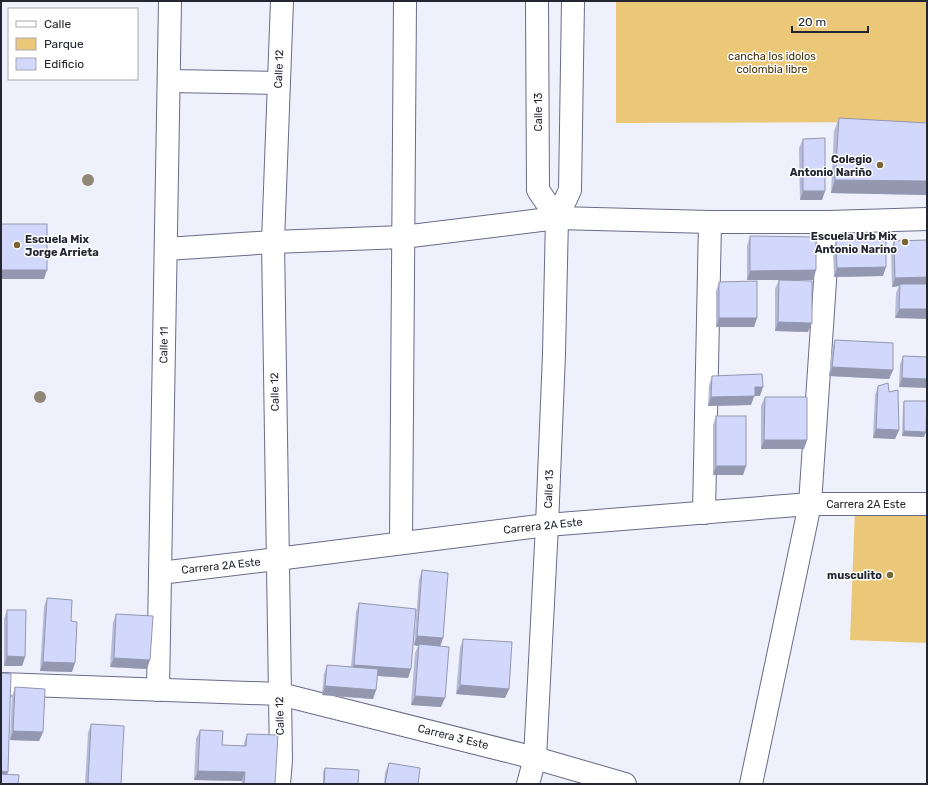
<svg xmlns="http://www.w3.org/2000/svg" width="928" height="785" font-family="Rubik,sans-serif">
<style>
.green{fill:#ebc878}
.lines{fill:none;stroke-linecap:round;stroke-linejoin:round}
.street-casing{stroke:#686c87;stroke-width:24}
.street{stroke:#fff;stroke-width:22}
.tree{fill:#908876}
.wall{fill:#b5bad8}
.shaded-wall{fill:#9397b0}
.building{fill:#d2d8fb;stroke:#9397b0}
.poi-dot{fill:#796534;stroke:#fff;stroke-width:1.5}
.labels{text-anchor:middle;dominant-baseline:central;stroke-width:3;stroke-linejoin:round;paint-order:stroke}
.park-label{font-size:11px;fill:#433309;stroke:#fff}
.street-label{font-size:11px;fill:#242631;stroke:#fff}
.poi-label{font-size:11px;font-weight:bold;fill:#242631;stroke:#fff;text-anchor:end}
</style>
<rect width="100%" height="100%" fill="#eef0fc"/>
<g class="green">
<polygon points="616,1 927,1 927,122 616,123"/>
<polygon points="855,508 927,511 927,643 850,640"/>
</g>
<g class="lines">
<g class="street-casing">
<g id="street">
<polyline points="537,1 538,190 557,218"/>
<polyline points="169,81 278,83"/>
<polyline points="166,249 273,242 403,237 557,218 710,222 829,222 927,219"/>
<polyline points="704,513 710,222"/>
<polyline points="401,543 405,1"/>
<polyline points="160,573 277,559 547,525 810,504 927,504"/>
<polyline points="1,684 280,694 535,758 625,784"/>
<polyline points="158,690 170,1"/>
<polyline points="279,784 281,760 273,242 282,1"/>
<polyline points="528,784 535,758 547,525 554,354 557,218 570,190 573,1"/>
<polyline points="751,784 810,504 829,222"/>
</g>
</g>
<use href="#street" class="street"/>
</g>
<g class="tree">
<circle cx="88" cy="180" r="6"/>
<circle cx="40" cy="397" r="6"/>
</g>
<g class="wall">
<polygon points="839,118 927,123 927,195 831,193 834,131"/>
<polygon points="803,139 825,191 822,200 800,200 799,148"/>
<polygon points="750,236 816,270 813,280 747,280 747,246"/>
<polygon points="836,240 883,276 834,277 833,249"/>
<polygon points="927,240 895,318 896,293 899,286 892,287 891,250 894,241"/>
<polygon points="779,280 808,332 775,331 775,289"/>
<polygon points="719,282 757,318 754,327 716,327 716,291"/>
<polygon points="835,340 893,370 889,379 829,376 832,349"/>
<polygon points="903,356 927,357 899,387 900,365"/>
<polygon points="712,376 760,396 754,396 751,405 708,406 709,385"/>
<polygon points="878,386 899,430 895,439 873,438 875,395"/>
<polygon points="765,397 807,440 804,449 761,449 761,406"/>
<polygon points="904,401 924,437 902,436 903,405"/>
<polygon points="716,416 746,466 743,475 713,475 713,425"/>
<polygon points="422,570 443,638 440,646 441,707 411,705 415,653 418,646 414,645 419,580"/>
<polygon points="47,598 71,621 72,672 40,671 44,607"/>
<polygon points="359,603 411,669 408,678 377,676 376,690 373,699 322,695 324,674 327,665 351,667 356,612"/>
<polygon points="7,610 25,657 22,666 4,666 4,619"/>
<polygon points="116,614 147,669 110,667 113,623"/>
<polygon points="463,639 509,689 505,698 456,694 460,648"/>
<polygon points="15,687 43,732 39,741 10,740 12,696"/>
<polygon points="91,724 121,784 85,784 88,733"/>
<polygon points="200,730 222,745 244,746 244,743 247,734 275,784 242,784 242,781 194,780 196,739"/>
<polygon points="389,763 418,784 384,784 385,773"/>
<polygon points="325,768 358,784 323,784 323,772"/>
</g>
<g class="shaded-wall">
<polygon points="835,180 927,181 927,195 831,193"/>
<polygon points="803,191 825,191 822,200 800,200"/>
<polygon points="886,267 883,276 834,277 837,268"/>
<polygon points="1,270 47,270 44,279 1,279"/>
<polygon points="816,270 813,280 747,280 750,271"/>
<polygon points="927,277 927,286 900,284 899,286 892,287 895,278"/>
<polygon points="899,309 927,309 927,319 895,318"/>
<polygon points="719,318 757,318 754,327 716,327"/>
<polygon points="778,322 812,323 808,332 775,331"/>
<polygon points="832,367 893,370 889,379 829,376"/>
<polygon points="902,378 927,379 927,388 899,387"/>
<polygon points="755,387 763,387 760,396 754,396 751,405 708,406 711,397"/>
<polygon points="876,429 899,430 895,439 873,438"/>
<polygon points="904,431 926,432 924,437 902,436"/>
<polygon points="764,440 807,440 804,449 761,449"/>
<polygon points="716,466 746,466 743,475 713,475"/>
<polygon points="417,636 443,638 440,647 419,644 418,646 414,645"/>
<polygon points="7,656 25,657 22,666 4,666"/>
<polygon points="114,658 150,660 147,669 110,667"/>
<polygon points="43,662 75,663 72,672 40,671"/>
<polygon points="354,665 411,669 408,678 351,674"/>
<polygon points="460,685 509,689 505,698 456,694"/>
<polygon points="325,686 376,690 373,699 322,695"/>
<polygon points="415,696 445,698 441,707 411,705"/>
<polygon points="13,731 43,732 39,741 10,740"/>
<polygon points="1,771 8,772 4,784 1,784"/>
<polygon points="198,771 245,772 242,781 194,780"/>
<polygon points="88,783 111,784 87,784"/>
</g>
<g class="building">
<polygon points="839,118 927,123 927,181 835,180"/>
<polygon points="825,138 825,191 803,191 803,139"/>
<rect x="1" y="224" width="46" height="46"/>
<polygon points="750,236 816,237 816,270 750,271"/>
<polygon points="886,239 886,267 837,268 836,240"/>
<polygon points="927,240 927,277 895,278 894,241"/>
<polygon points="779,280 812,281 812,323 778,322"/>
<polygon points="757,281 757,318 719,318 719,282"/>
<polygon points="900,284 927,284 927,309 899,309"/>
<polygon points="835,340 893,343 893,370 832,367"/>
<polygon points="903,356 927,357 927,379 902,378"/>
<polygon points="762,374 763,387 755,387 755,396 711,397 712,376"/>
<polygon points="888,383 889,392 898,390 899,430 876,429 878,386"/>
<polygon points="765,397 807,397 807,440 764,440"/>
<polygon points="904,401 927,401 926,432 904,431"/>
<rect x="716" y="416" width="30" height="50"/>
<polygon points="422,570 448,573 443,638 417,636"/>
<polygon points="47,598 72,600 71,621 77,622 75,663 43,662"/>
<polygon points="359,603 416,609 411,669 354,665"/>
<polygon points="7,610 26,610 25,657 7,656"/>
<polygon points="116,614 153,616 150,660 114,658"/>
<polygon points="463,639 512,642 509,689 460,685"/>
<polygon points="419,644 449,647 445,698 415,696"/>
<polygon points="327,665 378,669 376,690 325,686"/>
<polygon points="1,673 11,674 8,772 1,771"/>
<polygon points="15,687 45,689 43,732 13,731"/>
<polygon points="91,724 124,726 121,784 88,783"/>
<polygon points="200,730 223,731 222,745 246,746 247,734 278,735 275,784 244,784 245,772 198,771"/>
<polygon points="389,763 420,768 418,784 385,784"/>
<polygon points="325,768 359,770 358,784 324,784"/>
<polygon points="1,774 19,775 18,784 1,784"/>
</g>
<g class="poi-dot">
<circle cx="880" cy="165" r="4"/>
<circle cx="905" cy="242" r="4"/>
<circle cx="17" cy="245" r="4"/>
<circle cx="890" cy="575" r="4"/>
</g>
<g class="labels">
<g class="park-label">
<text x="772" y="56">cancha los idolos<tspan x="772" dy="13">colombia libre</tspan></text>
</g>
<g class="street-label">
<text transform="translate(279 69) rotate(-88)">Calle 12</text>
<text transform="translate(538 112) rotate(-90)">Calle 13</text>
<text transform="translate(164 345) rotate(-89)">Calle 11</text>
<text transform="translate(275 392) rotate(-91)">Calle 12</text>
<text transform="translate(549 489) rotate(-88)">Calle 13</text>
<text x="866" y="504">Carrera 2A Este</text>
<text transform="translate(543 526) rotate(-6)">Carrera 2A Este</text>
<text transform="translate(221 566) rotate(-6)">Carrera 2A Este</text>
<text transform="translate(280 716) rotate(-91)">Calle 12</text>
<text transform="translate(453 737) rotate(14)">Carrera 3 Este</text>
</g>
<g class="poi-label">
<text x="872" y="159">Colegio<tspan x="872" dy="13">Antonio Nariño</tspan></text>
<text x="897" y="236">Escuela Urb Mix<tspan x="897" dy="13">Antonio Narino</tspan></text>
<text x="25" y="239" text-anchor="start">Escuela Mix<tspan x="25" dy="13">Jorge Arrieta</tspan></text>
<text x="882" y="575">musculito</text>
</g>
</g>
<rect width="928" height="785" fill="none" stroke="#242631" stroke-width="4"/>
<rect x="8" y="8" width="130" height="72" fill="#ffffff" stroke="#a7a8ad"/>
<rect x="16" y="21" width="20" height="6" fill="#ffffff" stroke="#a7a8ad"/>
<text x="44" y="28" font-size="12" fill="#242631">Calle</text>
<rect x="16" y="38" width="20" height="12" fill="#ebc878" stroke="#a7a8ad"/>
<text x="44" y="48" font-size="12" fill="#242631">Parque</text>
<rect x="16" y="58" width="20" height="12" fill="#d2d8fb" stroke="#a7a8ad"/>
<text x="44" y="68" font-size="12" fill="#242631">Edificio</text>
<path d="M792 26v6h76v-6" fill="none" stroke="#242631" stroke-width="2"/>
<text x="798" y="26" font-size="12" fill="#242631" stroke="#ffffff" stroke-width="3" paint-order="stroke">20 m</text>
</svg>
